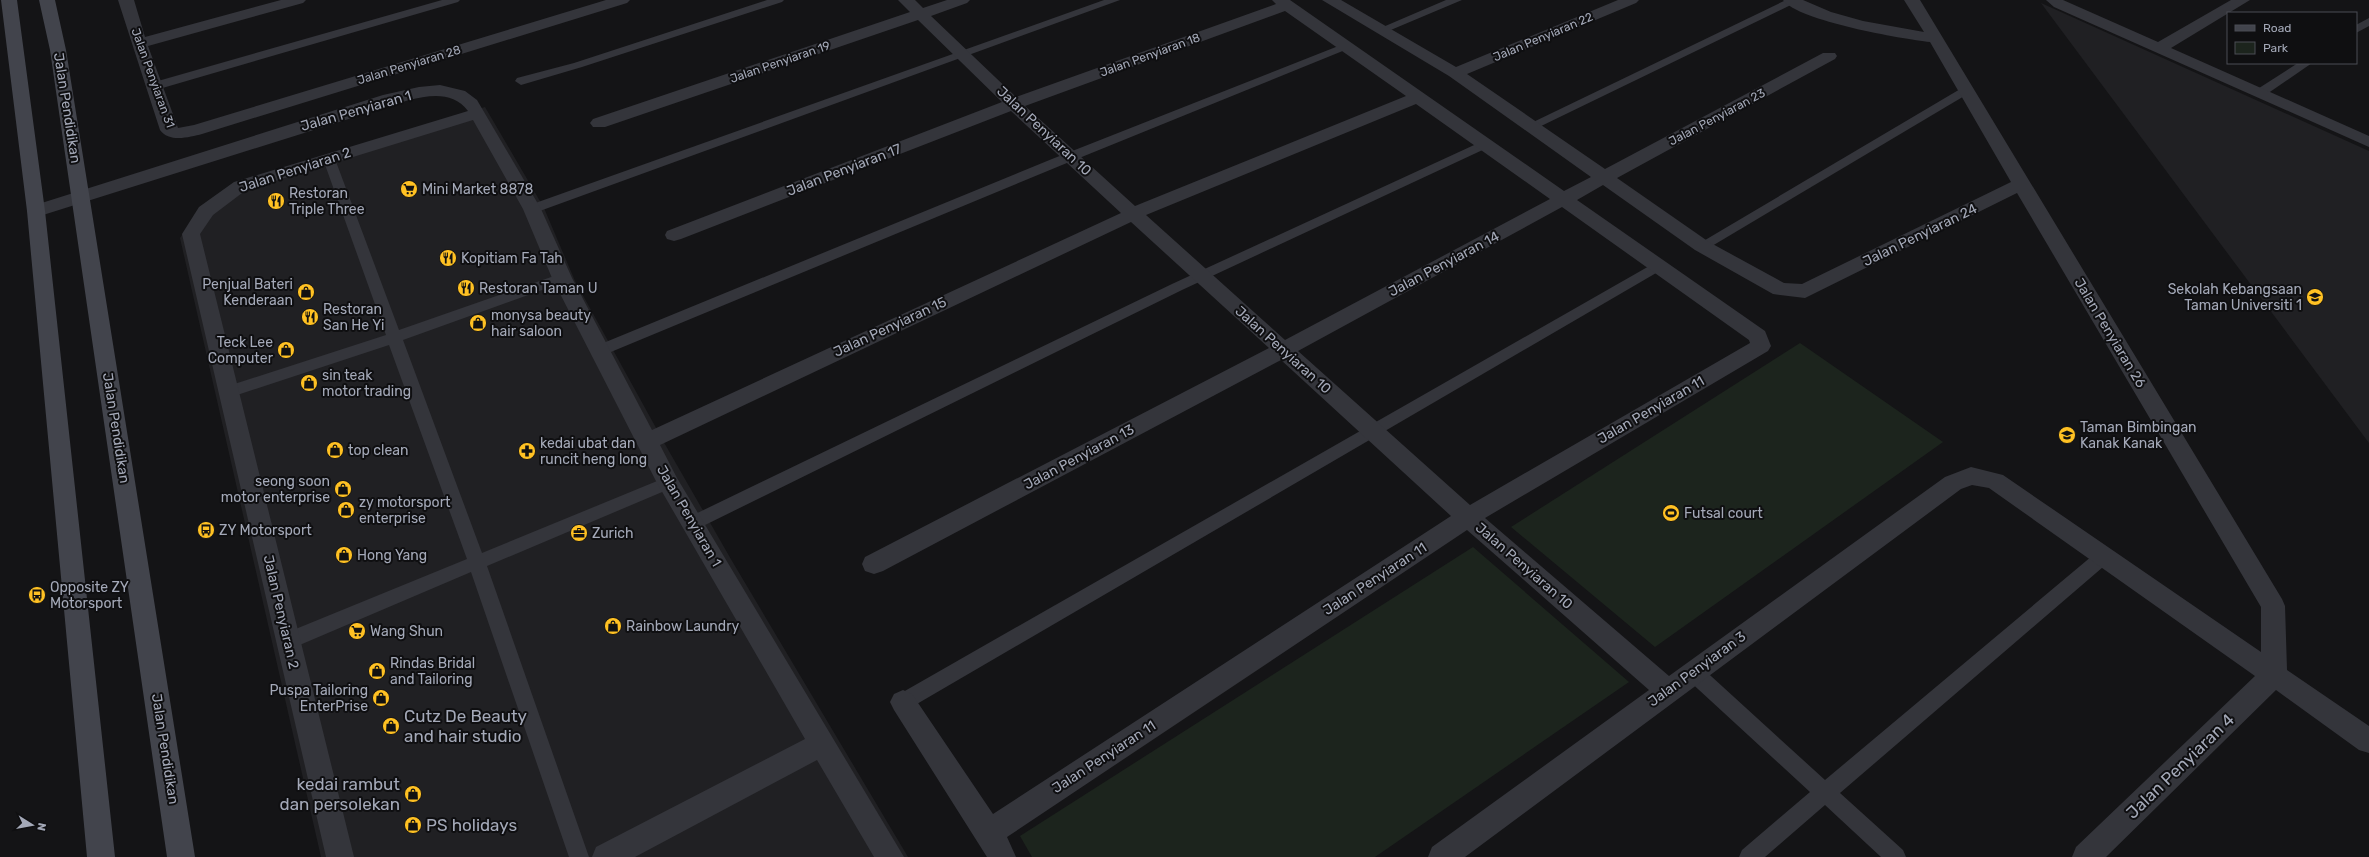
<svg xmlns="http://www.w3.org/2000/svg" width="2369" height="857" font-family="Rubik,sans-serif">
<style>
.built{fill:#202023}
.green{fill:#1c241d}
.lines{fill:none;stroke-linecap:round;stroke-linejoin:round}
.lane{fill:#34353b;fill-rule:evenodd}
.street{fill:#34353b;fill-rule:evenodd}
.secondary{fill:#42444c;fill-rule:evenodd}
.labels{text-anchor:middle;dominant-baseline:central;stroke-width:4;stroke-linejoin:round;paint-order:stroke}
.far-street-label{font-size:12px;fill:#a4a9b8;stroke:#0f0f11}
.street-label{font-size:14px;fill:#a4a9b8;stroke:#0f0f11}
.poi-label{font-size:14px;fill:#a4a9b8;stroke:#0f0f11;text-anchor:start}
.near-poi-label{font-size:17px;fill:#a4a9b8;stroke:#0f0f11;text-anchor:start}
.near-street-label{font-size:17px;fill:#a4a9b8;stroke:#0f0f11}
</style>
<rect width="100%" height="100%" fill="#141416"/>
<g class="built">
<polygon points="2041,3 2369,151 2369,443"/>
<polygon points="485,107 544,208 575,281 666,446 732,561 908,857 321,857 180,238 198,211 233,183"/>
</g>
<g class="green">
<polygon points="1800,343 1943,442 1655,647 1511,527"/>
<polygon points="1473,547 1629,682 1375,857 1032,857 1020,836"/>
</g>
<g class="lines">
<g class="lane">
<polygon points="442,0 460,0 458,2 159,89 151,89 149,86 151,83"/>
<polygon points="767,0 784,0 782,2 582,67 521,85 515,81 517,78 574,63"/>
<polygon points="1104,0 1120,0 537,212 532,213 525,209 527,206"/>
<polygon points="1446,0 1462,0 1386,32 1382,33 1376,30"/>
<polygon points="1786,0 1799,1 1535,129 1531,130 1525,126"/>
<polygon points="2369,18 2369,26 2356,33 2356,25"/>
<polygon points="1346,43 1350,44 1352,46 1350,48 1062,165 606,354 596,354 593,350 596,346 1052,159"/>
<polygon points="2298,63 2312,63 2264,96 2256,96 2254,93 2256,90"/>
<polygon points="1967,85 1973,89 1971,92 1707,249 1697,249 1695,246"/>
<polygon points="1485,140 1491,144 1489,147 1182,290 699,528 693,530 687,528 684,523 687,518 1172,284"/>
<polygon points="329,155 335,159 399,330 557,275 567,275 569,278 567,281 403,340 482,553 662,479 668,477 674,479 676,483 674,487 487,566 589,857 569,857 471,572 295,647 288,649 281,647 279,641 281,635 467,559 389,345 228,398 222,396 220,392 222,388 386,335 323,159"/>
<polygon points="1658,261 1663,263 1665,266 1663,269 910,708 903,710 896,708 893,702 896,696"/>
<polygon points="2104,549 2110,551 2113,556 2110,561 1840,793 1903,850 1906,857 1881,857 1825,805 1765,857 1739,857 1742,850 1810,792 1686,678 1684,672 1686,666 1693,664 1700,666 1825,780 2098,551"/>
</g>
<g class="street">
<path d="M 118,0 L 134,0 L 145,37 L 281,0 L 306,0 L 303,3 L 148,46 L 178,128 L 194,125 L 606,0 L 630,0 L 627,3 L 202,134 C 190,137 169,143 160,130 Z"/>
<path d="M 898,0 L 915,0 L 923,8 L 947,0 L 970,0 L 967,3 L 931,16 L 1016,97 L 1276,4 L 1272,0 L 1290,0 L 1564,191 L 1591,177 L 1449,76 L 1322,0 L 1341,0 L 1456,67 L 1618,0 L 1639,0 L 1636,3 L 1467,74 L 1605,169 L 1823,53 L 1835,53 L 1837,56 L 1835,59 L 1617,178 L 1709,242 L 1784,283 L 1802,284 L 2011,182 L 1930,42 C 1903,39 1798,21 1783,0 L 1803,0 L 1831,12 L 1863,21 L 1924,32 L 1904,0 L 1920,0 L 2282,599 L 2285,606 L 2287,670 L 2369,726 L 2369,753 L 2359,750 L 2276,690 L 2106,857 L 2072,857 L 2076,847 L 2255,676 L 1989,488 L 1972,485 L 1961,489 L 1465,857 L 1428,857 L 1432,847 L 1649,690 L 1467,530 L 1007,837 L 1016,857 L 987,857 L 894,710 L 890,702 L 894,694 L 903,690 L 912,694 L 993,814 L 1451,516 L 1281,360 L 883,571 L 874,574 L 865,571 L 862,564 L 865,557 L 1269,348 L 1131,222 L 660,445 L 677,478 L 904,857 L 874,857 L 817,760 L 635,857 L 592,857 L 596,847 L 805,739 L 657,483 L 552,278 L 523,209 L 473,120 L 246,190 L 213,215 L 200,234 L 354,857 L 326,857 L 182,234 L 199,207 L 234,182 L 468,111 C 453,91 430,95 409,100 L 43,215 L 36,217 L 29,215 L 27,211 L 29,207 L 383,95 L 419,87 L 440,85 L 465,91 L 477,100 L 541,209 L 572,278 L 652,430 L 1121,213 L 1011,111 L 681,239 L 674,241 L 667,239 L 665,235 L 667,231 L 1002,102 L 918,20 L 605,127 L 593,127 L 590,123 L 593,119 L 910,12 ZM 1285,11 L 1406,96 L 1135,206 L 1025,106 ZM 1416,104 L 1550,199 L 1285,340 L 1146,215 ZM 1603,185 L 1695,250 L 1773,294 L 1805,298 L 2017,193 L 2261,607 L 2261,652 L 2003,475 L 1971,467 L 1945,477 L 1669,676 L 1485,518 L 1768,351 L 1771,346 L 1765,331 L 1577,200 ZM 1562,207 L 1749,340 L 1750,343 L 1470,505 L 1298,351 Z"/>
<polygon points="2046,0 2063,0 2158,42 2231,0 2250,0 2171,48 2369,136 2369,147 2054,7"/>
</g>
<g class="secondary">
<polygon points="1,0 17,0 45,211 115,857 87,857 27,211"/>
<polygon points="39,0 55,0 66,50 195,857 167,857 50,50"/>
</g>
</g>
<defs>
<g id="supermarket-disc" transform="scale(0.9)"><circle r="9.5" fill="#ffc123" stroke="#0f0f11"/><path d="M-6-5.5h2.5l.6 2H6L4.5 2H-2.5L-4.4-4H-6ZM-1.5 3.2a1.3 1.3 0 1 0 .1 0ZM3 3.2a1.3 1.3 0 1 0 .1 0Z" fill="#111"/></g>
<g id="restaurant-disc" transform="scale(0.9)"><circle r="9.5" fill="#ffc123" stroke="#0f0f11"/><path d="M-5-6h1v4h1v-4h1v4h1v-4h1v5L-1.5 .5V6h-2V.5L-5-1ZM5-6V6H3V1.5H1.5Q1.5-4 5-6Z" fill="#111"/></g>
<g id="shop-disc" transform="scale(0.9)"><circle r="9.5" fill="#ffc123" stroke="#0f0f11"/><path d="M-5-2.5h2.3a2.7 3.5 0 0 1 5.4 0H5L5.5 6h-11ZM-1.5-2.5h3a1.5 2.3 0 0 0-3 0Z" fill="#111"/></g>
<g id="school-disc" transform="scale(0.9)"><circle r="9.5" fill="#ffc123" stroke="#0f0f11"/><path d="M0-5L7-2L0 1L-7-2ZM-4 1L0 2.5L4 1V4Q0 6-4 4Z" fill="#111"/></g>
<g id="pharmacy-disc" transform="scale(0.9)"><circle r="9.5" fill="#ffc123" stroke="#0f0f11"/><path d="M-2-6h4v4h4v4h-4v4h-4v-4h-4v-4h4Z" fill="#111"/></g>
<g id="stadium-disc" transform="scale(0.9)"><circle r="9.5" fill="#ffc123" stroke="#0f0f11"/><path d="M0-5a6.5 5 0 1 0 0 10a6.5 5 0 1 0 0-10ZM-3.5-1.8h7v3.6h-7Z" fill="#111"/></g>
<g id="bus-disc" transform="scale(0.9)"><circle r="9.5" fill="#ffc123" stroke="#0f0f11"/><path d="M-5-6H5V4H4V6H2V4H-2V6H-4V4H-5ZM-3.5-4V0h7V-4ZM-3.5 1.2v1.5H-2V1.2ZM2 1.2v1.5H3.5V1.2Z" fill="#111"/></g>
<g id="office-disc" transform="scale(0.9)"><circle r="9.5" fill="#ffc123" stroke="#0f0f11"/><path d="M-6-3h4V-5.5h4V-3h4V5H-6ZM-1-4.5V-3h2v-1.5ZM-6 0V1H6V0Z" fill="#111"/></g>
</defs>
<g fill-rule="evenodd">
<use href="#supermarket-disc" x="409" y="189"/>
<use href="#restaurant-disc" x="276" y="201"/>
<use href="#restaurant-disc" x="448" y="258"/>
<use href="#restaurant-disc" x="466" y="288"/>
<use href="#shop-disc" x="306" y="292"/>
<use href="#school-disc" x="2315" y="297"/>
<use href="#restaurant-disc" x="310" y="317"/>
<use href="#shop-disc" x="478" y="323"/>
<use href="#shop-disc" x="286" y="350"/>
<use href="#shop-disc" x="309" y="383"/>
<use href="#school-disc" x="2067" y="435"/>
<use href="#shop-disc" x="335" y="450"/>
<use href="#pharmacy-disc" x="527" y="451"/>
<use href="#shop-disc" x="343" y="489"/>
<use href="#shop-disc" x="346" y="510"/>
<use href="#stadium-disc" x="1671" y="513"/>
<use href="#bus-disc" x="206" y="530"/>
<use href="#office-disc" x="579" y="533"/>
<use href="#shop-disc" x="344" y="555"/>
<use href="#bus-disc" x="37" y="595"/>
<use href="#shop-disc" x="613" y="626"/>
<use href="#supermarket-disc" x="357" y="631"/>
<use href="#shop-disc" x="377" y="671"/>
<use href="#shop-disc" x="381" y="698"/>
<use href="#shop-disc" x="391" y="726"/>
<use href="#shop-disc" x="413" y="794"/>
<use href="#shop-disc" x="413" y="825"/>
</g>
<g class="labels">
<g class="far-street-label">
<text transform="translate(1543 37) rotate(-23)">Jalan Penyiaran 22</text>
<text transform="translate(1150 55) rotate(-20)">Jalan Penyiaran 18</text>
<text transform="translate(780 62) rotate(-19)">Jalan Penyiaran 19</text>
<text transform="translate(409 65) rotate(-17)">Jalan Penyiaran 28</text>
<text transform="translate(153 78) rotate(70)">Jalan Penyiaran 31</text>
<text transform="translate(1717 117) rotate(-28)">Jalan Penyiaran 23</text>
</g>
<g class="street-label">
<text transform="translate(67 108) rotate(81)">Jalan Pendidikan</text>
<text transform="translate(356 111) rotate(-16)">Jalan Penyiaran 1</text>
<text transform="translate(1044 131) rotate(43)">Jalan Penyiaran 10</text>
<text transform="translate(295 170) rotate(-18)">Jalan Penyiaran 2</text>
<text transform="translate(844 170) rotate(-21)">Jalan Penyiaran 17</text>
<text transform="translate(1920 235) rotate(-26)">Jalan Penyiaran 24</text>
<text transform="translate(1444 264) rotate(-28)">Jalan Penyiaran 14</text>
<text transform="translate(890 327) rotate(-25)">Jalan Penyiaran 15</text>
<text transform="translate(2110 333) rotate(59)">Jalan Penyiaran 26</text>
<text transform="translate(1283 350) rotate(42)">Jalan Penyiaran 10</text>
<text transform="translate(1651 410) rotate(-30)">Jalan Penyiaran 11</text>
<text transform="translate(116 428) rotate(81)">Jalan Pendidikan</text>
<text transform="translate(1079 457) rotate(-28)">Jalan Penyiaran 13</text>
<text transform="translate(689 516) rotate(60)">Jalan Penyiaran 1</text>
<text transform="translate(1524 566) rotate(41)">Jalan Penyiaran 10</text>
<text transform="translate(1375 579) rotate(-33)">Jalan Penyiaran 11</text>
<text transform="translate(281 612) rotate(77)">Jalan Penyiaran 2</text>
<text transform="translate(1697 669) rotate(-36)">Jalan Penyiaran 3</text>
<text transform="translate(165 749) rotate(81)">Jalan Pendidikan</text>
<text transform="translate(1104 757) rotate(-33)">Jalan Penyiaran 11</text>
</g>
<g class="poi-label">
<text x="422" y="189">Mini Market 8878</text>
<text x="289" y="193">Restoran<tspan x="289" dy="16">Triple Three</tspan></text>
<text x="461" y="258">Kopitiam Fa Tah</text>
<text x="293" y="284" text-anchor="end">Penjual Bateri<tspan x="293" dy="16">Kenderaan</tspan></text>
<text x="479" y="288">Restoran Taman U</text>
<text x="2302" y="289" text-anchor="end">Sekolah Kebangsaan<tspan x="2302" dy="16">Taman Universiti 1</tspan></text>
<text x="323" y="309">Restoran<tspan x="323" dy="16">San He Yi</tspan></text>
<text x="491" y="315">monysa beauty<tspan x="491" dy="16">hair saloon</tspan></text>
<text x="273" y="342" text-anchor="end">Teck Lee<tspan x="273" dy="16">Computer</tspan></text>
<text x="322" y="375">sin teak<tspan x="322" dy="16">motor trading</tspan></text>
<text x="2080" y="427">Taman Bimbingan<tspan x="2080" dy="16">Kanak Kanak</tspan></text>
<text x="540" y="443">kedai ubat dan<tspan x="540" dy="16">runcit heng long</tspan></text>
<text x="348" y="450">top clean</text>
<text x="330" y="481" text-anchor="end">seong soon<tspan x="330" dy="16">motor enterprise</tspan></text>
<text x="359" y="502">zy motorsport<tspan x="359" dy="16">enterprise</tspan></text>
<text x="1684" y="513">Futsal court</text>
<text x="219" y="530">ZY Motorsport</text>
<text x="592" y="533">Zurich</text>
<text x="357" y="555">Hong Yang</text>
<text x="50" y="587">Opposite ZY<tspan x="50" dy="16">Motorsport</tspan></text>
<text x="626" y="626">Rainbow Laundry</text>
<text x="370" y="631">Wang Shun</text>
<text x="390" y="663">Rindas Bridal<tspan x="390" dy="16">and Tailoring</tspan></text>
<text x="368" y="690" text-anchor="end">Puspa Tailoring<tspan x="368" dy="16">EnterPrise</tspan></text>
</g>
<g class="near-poi-label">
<text x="404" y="716">Cutz De Beauty<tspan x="404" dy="20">and hair studio</tspan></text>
<text x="400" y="784" text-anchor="end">kedai rambut<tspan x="400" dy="20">dan persolekan</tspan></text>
<text x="426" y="825">PS holidays</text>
</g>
<g class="near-street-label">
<text transform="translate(2180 766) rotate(-44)">Jalan Penyiaran 4</text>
</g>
</g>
<rect x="2227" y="12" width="130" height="52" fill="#0f0f11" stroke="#4b4d54"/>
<rect x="2235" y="25" width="20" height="6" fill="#42444c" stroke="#4b4d54"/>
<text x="2263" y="32" font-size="12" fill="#a4a9b8">Road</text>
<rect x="2235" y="42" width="20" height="12" fill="#1c241d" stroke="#4b4d54"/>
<text x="2263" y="52" font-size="12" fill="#a4a9b8">Park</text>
<g transform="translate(32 825) rotate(101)" stroke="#0f0f11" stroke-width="3" paint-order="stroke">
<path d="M0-3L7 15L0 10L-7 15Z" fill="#a4a9b8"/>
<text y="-6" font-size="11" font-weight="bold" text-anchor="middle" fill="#a4a9b8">N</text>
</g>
</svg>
